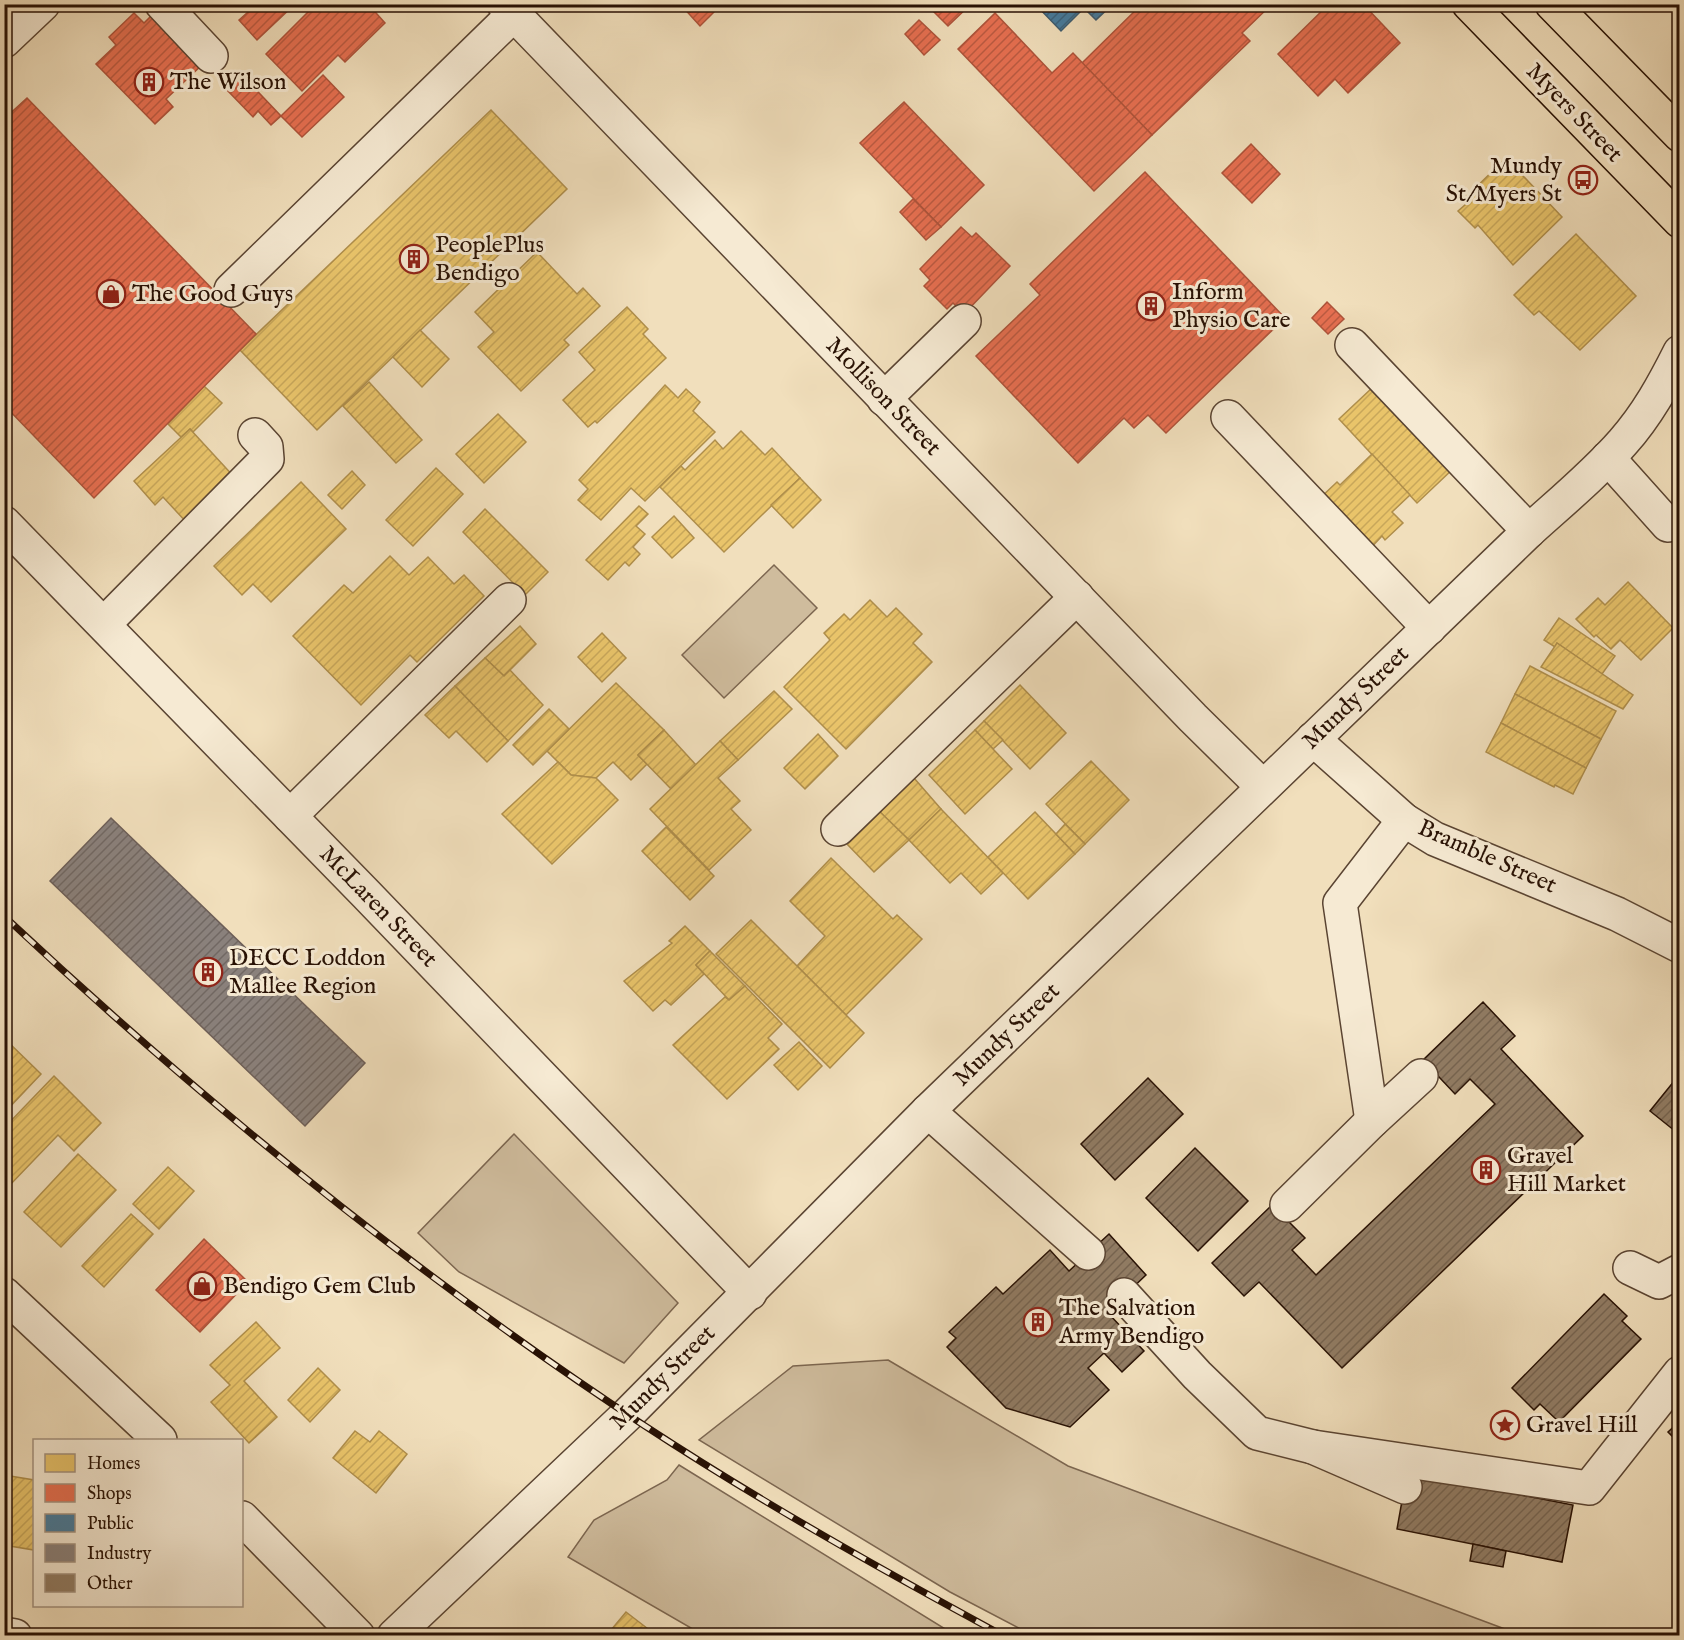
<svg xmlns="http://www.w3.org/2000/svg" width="1684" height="1640" font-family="'IM FELL English',serif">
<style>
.grass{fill:#cfbc9d;stroke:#7c6650;stroke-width:1.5}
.homes{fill:url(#homes-hatch);stroke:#af8e4b;stroke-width:1.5}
.shops{fill:url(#shops-hatch);stroke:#ae533a;stroke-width:1.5}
.public{fill:url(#public-hatch);stroke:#3c5b6f;stroke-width:1.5}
.industry{fill:url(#industry-hatch);stroke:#6d5f58;stroke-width:1.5}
.building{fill:url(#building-hatch);stroke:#281104;stroke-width:1.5}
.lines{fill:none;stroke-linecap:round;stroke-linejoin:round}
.minor-casing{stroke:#5a4432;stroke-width:36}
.major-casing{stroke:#281104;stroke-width:36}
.minor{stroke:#f6ead3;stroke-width:33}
.major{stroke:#f1dfbc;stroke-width:33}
.rail-casing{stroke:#281104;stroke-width:7}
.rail{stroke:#f6ead3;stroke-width:4.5;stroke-dasharray:14;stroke-linecap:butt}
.labels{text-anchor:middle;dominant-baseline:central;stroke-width:6;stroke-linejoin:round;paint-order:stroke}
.poi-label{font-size:24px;fill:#281104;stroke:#f6ead3;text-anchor:start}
.street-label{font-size:24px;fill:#281104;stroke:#f6ead3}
</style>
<defs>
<pattern id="homes-hatch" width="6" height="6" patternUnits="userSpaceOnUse" patternTransform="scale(1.5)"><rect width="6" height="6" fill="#e9c46a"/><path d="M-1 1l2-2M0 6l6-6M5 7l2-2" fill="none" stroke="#c8a75a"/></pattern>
<pattern id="shops-hatch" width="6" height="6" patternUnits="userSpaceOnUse" patternTransform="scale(1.5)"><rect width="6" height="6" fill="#e76f51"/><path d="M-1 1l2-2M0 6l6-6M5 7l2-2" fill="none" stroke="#bb5a41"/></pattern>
<pattern id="public-hatch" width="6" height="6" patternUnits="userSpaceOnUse" patternTransform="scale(1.5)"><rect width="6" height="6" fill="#457b9d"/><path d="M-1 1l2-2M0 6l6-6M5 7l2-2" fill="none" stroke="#3a637e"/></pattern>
<pattern id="industry-hatch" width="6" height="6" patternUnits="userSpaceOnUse" patternTransform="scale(1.5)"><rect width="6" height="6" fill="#8a817c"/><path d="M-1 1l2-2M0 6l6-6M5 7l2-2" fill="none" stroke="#716863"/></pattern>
<pattern id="building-hatch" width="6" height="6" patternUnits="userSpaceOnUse" patternTransform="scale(1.5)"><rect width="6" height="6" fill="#917c64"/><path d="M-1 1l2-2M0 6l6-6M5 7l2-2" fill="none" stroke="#766450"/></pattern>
</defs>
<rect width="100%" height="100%" fill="#f1dfbc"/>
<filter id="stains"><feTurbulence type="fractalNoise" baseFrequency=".00333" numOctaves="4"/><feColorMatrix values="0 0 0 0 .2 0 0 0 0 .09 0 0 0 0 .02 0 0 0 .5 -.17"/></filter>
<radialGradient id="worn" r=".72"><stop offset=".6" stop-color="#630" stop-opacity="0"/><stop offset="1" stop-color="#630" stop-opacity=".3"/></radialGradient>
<g class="grass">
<polygon points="774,565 817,608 724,698 682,655"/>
<polygon points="514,1134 678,1303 624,1363 459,1272 418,1233"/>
<polygon points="888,1360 1068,1466 1521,1635 1032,1635 950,1592 699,1440 793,1366"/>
<polygon points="679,1465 955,1635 703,1635 568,1557 594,1520 667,1480"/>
</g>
<g class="homes">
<polygon points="491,110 567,189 317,430 240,350"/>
<polygon points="1506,158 1562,217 1513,265 1478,225 1475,228 1458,211 1466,204 1462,201"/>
<polygon points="1576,234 1636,296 1580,350 1539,311 1534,315 1514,295"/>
<polygon points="537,252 577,294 583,288 600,306 564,340 569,345 521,391 478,347 494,332 475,312"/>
<polygon points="627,307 648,329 643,334 666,358 597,423 595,421 588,427 563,400 595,370 579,352"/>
<polygon points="420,330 449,359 422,387 393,357"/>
<polygon points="369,382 422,440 396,463 343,406"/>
<polygon points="665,385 678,398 686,389 700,402 693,411 715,432 645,501 631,488 601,520 578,500 588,489 579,480"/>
<polygon points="204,386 222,403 193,432 190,429 181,437 168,424"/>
<polygon points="1373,387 1455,467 1417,503 1339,419"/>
<polygon points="498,414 526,442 484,483 456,454"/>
<polygon points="190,429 236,479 188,524 163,497 155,505 134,481"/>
<polygon points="741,431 765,455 772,448 800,478 724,552 660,487 681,466 685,470 715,440 723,449"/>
<polygon points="1372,454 1410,495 1392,512 1403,523 1385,540 1382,536 1367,552 1318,500 1337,482 1340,485"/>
<polygon points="436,468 463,494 413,546 386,520"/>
<polygon points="352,471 365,485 342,509 328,495"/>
<polygon points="800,478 821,500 793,528 771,505"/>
<polygon points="301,482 346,529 271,602 253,584 242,595 214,566"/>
<polygon points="639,506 648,514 636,526 645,534 633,547 640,554 629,566 625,562 608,580 586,560"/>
<polygon points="485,509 548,572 525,595 463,532"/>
<polygon points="674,516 694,538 672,558 652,537"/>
<polygon points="390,556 409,575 428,557 454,584 464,575 484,596 417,662 410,655 361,705 293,636 344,585 353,593"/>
<polygon points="1628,582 1673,628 1641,660 1620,640 1611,649 1596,635 1594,637 1576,619 1598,598 1605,605"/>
<polygon points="870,600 887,617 896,608 922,634 913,643 932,662 846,749 784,687 830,640 824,633 844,614 850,620"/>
<polygon points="1559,618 1615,656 1602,674 1557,643 1555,647 1544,640"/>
<polygon points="520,626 536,644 504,676 485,658"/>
<polygon points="602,633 626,658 602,682 578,657"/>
<polygon points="1557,643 1633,695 1623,709 1541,667"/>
<polygon points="485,658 504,676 510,670 543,705 508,741 455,686"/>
<polygon points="1530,666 1616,711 1601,739 1515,694"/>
<polygon points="616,683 664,730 638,755 647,764 631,780 613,762 596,778 571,775 547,751"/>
<polygon points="1020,685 1066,733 1030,769 984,721"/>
<polygon points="455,686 508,741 487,762 456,731 449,738 425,715"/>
<polygon points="774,691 792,709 738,760 720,741"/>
<polygon points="1515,694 1601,739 1586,768 1501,723"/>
<polygon points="549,709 569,729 533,765 513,745"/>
<polygon points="984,721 1003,740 993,749 975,730"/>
<polygon points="1501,723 1586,768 1573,794 1555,785 1554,787 1486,752"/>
<polygon points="664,730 696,765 671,789 638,755"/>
<polygon points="975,730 1012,769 965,814 929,775"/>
<polygon points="818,734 838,756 805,789 784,768"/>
<polygon points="720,741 738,760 718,778 740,801 731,809 751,830 709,870 650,809"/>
<polygon points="1091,761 1129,800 1085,844 1046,804"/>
<polygon points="558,762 571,775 596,778 618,800 552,864 502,814"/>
<polygon points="914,778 941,809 909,840 879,811"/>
<polygon points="941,809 1003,873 981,894 961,873 950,883 909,840"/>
<polygon points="879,811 909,840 874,872 846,843"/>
<polygon points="1035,812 1075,854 1028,899 988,857"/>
<polygon points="1065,824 1085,844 1075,854 1056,834"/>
<polygon points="666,827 714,876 690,900 642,851"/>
<polygon points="831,858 893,919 897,915 922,939 846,1015 797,966 825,936 790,901"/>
<polygon points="751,920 864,1033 830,1068 716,954"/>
<polygon points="685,926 710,951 696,965 704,974 671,1005 665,1000 653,1011 624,981 672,943 669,941"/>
<polygon points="710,951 745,986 729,1000 696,965"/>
<polygon points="745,986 782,1024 768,1038 779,1049 727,1099 673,1045 725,997 729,1000"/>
<polygon points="4,1038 41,1074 4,1113"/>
<polygon points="799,1042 822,1066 798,1090 774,1065"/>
<polygon points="54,1076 101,1123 74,1151 58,1135 9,1186 4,1181 4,1128"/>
<polygon points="78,1154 116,1190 61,1247 24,1212"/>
<polygon points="168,1167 194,1191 159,1229 133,1204"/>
<polygon points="131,1214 153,1234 104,1287 82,1266"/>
<polygon points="256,1322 280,1348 244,1381 277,1417 249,1443 211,1402 230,1385 210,1365"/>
<polygon points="318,1368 340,1390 310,1422 288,1400"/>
<polygon points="355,1431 370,1442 379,1431 407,1454 376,1493 333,1458"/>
<polygon points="4,1475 34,1480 34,1550 4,1545"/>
<polygon points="626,1612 656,1635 656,1636 606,1636"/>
</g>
<g class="shops">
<polygon points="241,4 295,4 257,40 239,20 248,12"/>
<polygon points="316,4 368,4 385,23 345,62 338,55 302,91 266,54"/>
<polygon points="680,4 722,4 700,26"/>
<polygon points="936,4 971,4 948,26 931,9"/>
<polygon points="1142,4 1272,4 1242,33 1250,41 1152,135 1082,63"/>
<polygon points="1329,4 1363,4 1400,43 1348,93 1335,79 1318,96 1278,54"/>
<polygon points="156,11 205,62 166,99 173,107 155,124 96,64 116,45 109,37 134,13 144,23"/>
<polygon points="995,13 1052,73 1073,53 1152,135 1094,191 958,49"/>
<polygon points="919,20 940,40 924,55 905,34"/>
<polygon points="323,75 344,97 302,137 281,116"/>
<polygon points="243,76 281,116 271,125 258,111 253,117 227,90"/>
<polygon points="27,98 256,334 94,498 4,405 4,119"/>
<polygon points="904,102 984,185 941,227 860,143"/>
<polygon points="1251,144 1280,174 1252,203 1222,173"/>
<polygon points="1145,172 1285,318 1166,433 1148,415 1134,428 1124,418 1078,463 976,356 1040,295 1030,284"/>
<polygon points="913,199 941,227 926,240 900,212"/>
<polygon points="961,227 972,237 976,233 1010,266 964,314 953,303 947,309 924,286 930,280 920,269"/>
<polygon points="1327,302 1344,319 1328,334 1312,318"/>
<polygon points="204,1239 248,1282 200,1332 156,1290"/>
</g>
<polygon class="public" points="1035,4 1113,4 1096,20 1084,8 1061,31"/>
<polygon class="industry" points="111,818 365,1063 305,1126 50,881"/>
<g class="building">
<polygon points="1483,1002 1515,1036 1501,1049 1583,1136 1342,1368 1259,1282 1244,1296 1212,1263 1272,1205 1305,1238 1292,1250 1316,1275 1495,1104 1470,1079 1455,1094 1423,1060"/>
<polygon points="1148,1078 1183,1114 1115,1180 1081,1144"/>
<polygon points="1675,1080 1680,1083 1680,1135 1650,1111"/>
<polygon points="1195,1148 1248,1201 1198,1251 1146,1198"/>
<polygon points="1109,1234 1146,1275 1107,1312 1144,1351 1122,1372 1104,1353 1088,1368 1109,1390 1070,1427 1006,1408 947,1347 956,1338 949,1332 996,1287 1003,1294 1050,1250 1069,1271"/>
<polygon points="1604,1294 1627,1316 1622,1321 1641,1339 1559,1422 1540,1404 1534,1410 1512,1388"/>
<polygon points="1680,1421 1680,1444 1668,1432"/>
<polygon points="1407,1473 1573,1505 1562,1562 1397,1529"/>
<polygon points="1473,1544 1506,1551 1503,1567 1470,1561"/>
</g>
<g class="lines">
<g class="minor-casing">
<g id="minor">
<polyline points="162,4 211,56"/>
<polyline points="504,4 1193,718 1263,787"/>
<polyline points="4,41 43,4"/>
<polyline points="231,290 514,14"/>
<polyline points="1352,345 1529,531"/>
<polyline points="884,399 964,321"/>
<polyline points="1228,417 1429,628"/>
<polyline points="1608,458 1668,525"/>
<polyline points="4,523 366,894 750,1293"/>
<polyline points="104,624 267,459 266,447 255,435"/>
<polyline points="1313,739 1404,820 1435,839 1617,914 1680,946"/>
<polyline points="290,816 509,600"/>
<polyline points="838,829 1077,597"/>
<polyline points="928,1111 1088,1253"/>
<polyline points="1372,1121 1340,903 1404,820"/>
<polyline points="1287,1205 1372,1121 1421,1076"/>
<polyline points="1630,1268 1659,1282 1680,1271"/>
<polyline points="4,1294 160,1440"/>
<polyline points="1124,1295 1197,1375 1257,1433 1313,1447 1405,1487"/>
<polyline points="1313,1447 1589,1488 1680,1373"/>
<polyline points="242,1518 358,1636"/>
<polyline points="4,1634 15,1636"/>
<path d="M 394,1636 L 628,1414 L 928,1111 L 1529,531 C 1561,502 1595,474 1623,442 C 1647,415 1664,384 1680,352"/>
</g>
</g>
<g class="major-casing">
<g id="major">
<polyline points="1469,4 1680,221"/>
<polyline points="1552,4 1680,135"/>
</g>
</g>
<use href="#minor" class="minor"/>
<use href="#major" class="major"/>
<g class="rail-casing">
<path id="rail" d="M 4,916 C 203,1102 417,1276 645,1426 C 761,1502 882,1570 1004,1636"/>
</g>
<use href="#rail" class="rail"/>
</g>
<defs>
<g id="building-ring" transform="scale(1.5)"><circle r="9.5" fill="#f6ead3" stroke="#8f2418" stroke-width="1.5"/><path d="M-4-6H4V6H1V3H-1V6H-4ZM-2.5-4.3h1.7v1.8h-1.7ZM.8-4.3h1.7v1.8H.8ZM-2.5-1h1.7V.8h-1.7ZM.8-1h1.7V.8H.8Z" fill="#8f2418"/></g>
<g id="bus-ring" transform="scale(1.5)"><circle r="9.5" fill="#f6ead3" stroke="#8f2418" stroke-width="1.5"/><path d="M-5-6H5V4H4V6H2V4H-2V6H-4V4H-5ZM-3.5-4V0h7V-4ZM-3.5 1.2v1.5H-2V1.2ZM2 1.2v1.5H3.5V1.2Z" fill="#8f2418"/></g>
<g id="shop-ring" transform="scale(1.5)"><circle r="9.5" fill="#f6ead3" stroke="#8f2418" stroke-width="1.5"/><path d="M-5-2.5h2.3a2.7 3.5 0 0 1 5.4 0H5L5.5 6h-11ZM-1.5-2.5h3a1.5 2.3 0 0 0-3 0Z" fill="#8f2418"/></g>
<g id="sight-ring" transform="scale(1.5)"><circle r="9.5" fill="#f6ead3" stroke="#8f2418" stroke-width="1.5"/><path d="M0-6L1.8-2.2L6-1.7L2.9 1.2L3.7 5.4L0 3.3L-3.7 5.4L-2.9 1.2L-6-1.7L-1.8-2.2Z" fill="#8f2418"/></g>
</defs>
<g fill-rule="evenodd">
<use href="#building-ring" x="149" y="82"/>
<use href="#bus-ring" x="1583" y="180"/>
<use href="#building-ring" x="414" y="259"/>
<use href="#shop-ring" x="111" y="294"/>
<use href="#building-ring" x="1151" y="306"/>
<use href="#building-ring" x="208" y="972"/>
<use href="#building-ring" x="1486" y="1170"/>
<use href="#shop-ring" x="202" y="1286"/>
<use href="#building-ring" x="1038" y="1322"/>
<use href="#sight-ring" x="1505" y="1425"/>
</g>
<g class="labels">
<g class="poi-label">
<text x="170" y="82">The Wilson</text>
<text x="1562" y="166" text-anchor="end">Mundy<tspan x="1562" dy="28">St/Myers St</tspan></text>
<text x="435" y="245">PeoplePlus<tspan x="435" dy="28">Bendigo</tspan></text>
<text x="1172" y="292">Inform<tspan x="1172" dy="28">Physio Care</tspan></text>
<text x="132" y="294">The Good Guys</text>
<text x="229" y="958">DECC Loddon<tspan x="229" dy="28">Mallee Region</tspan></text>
<text x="1507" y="1156">Gravel<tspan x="1507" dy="28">Hill Market</tspan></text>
<text x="223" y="1286">Bendigo Gem Club</text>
<text x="1059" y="1308">The Salvation<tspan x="1059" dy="28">Army Bendigo</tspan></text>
<text x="1526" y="1425">Gravel Hill</text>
</g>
<g class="street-label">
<text transform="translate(1574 113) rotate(46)">Myers Street</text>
<text transform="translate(883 397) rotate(46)">Mollison Street</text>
<text transform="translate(1356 698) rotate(-44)">Mundy Street</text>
<text transform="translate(1487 857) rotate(24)">Bramble Street</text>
<text transform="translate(378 907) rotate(46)">McLaren Street</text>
<text transform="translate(1007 1035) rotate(-44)">Mundy Street</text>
<text transform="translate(663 1378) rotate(-45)">Mundy Street</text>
</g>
</g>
<rect width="1684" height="1640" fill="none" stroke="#f1dfbc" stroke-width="24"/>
<rect x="6" y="6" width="1672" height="1628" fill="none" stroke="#281104" stroke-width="3"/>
<rect x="12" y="12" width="1660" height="1616" fill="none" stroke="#281104" stroke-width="1.5"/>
<rect x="33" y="1439" width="210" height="168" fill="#f6ead3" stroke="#a49380" stroke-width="1.5"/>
<rect x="45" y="1454" width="30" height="18" fill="#e9c46a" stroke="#a49380" stroke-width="1.5"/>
<text x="87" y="1469" font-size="18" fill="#281104">Homes</text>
<rect x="45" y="1484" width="30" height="18" fill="#e76f51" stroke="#a49380" stroke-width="1.5"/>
<text x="87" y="1499" font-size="18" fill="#281104">Shops</text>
<rect x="45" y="1514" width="30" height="18" fill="#457b9d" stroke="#a49380" stroke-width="1.5"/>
<text x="87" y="1529" font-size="18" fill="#281104">Public</text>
<rect x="45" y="1544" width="30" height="18" fill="#8a817c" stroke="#a49380" stroke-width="1.5"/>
<text x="87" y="1559" font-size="18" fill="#281104">Industry</text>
<rect x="45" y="1574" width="30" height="18" fill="#917c64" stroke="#a49380" stroke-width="1.5"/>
<text x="87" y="1589" font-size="18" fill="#281104">Other</text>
<rect width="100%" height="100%" filter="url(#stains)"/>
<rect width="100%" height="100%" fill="url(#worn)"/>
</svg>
